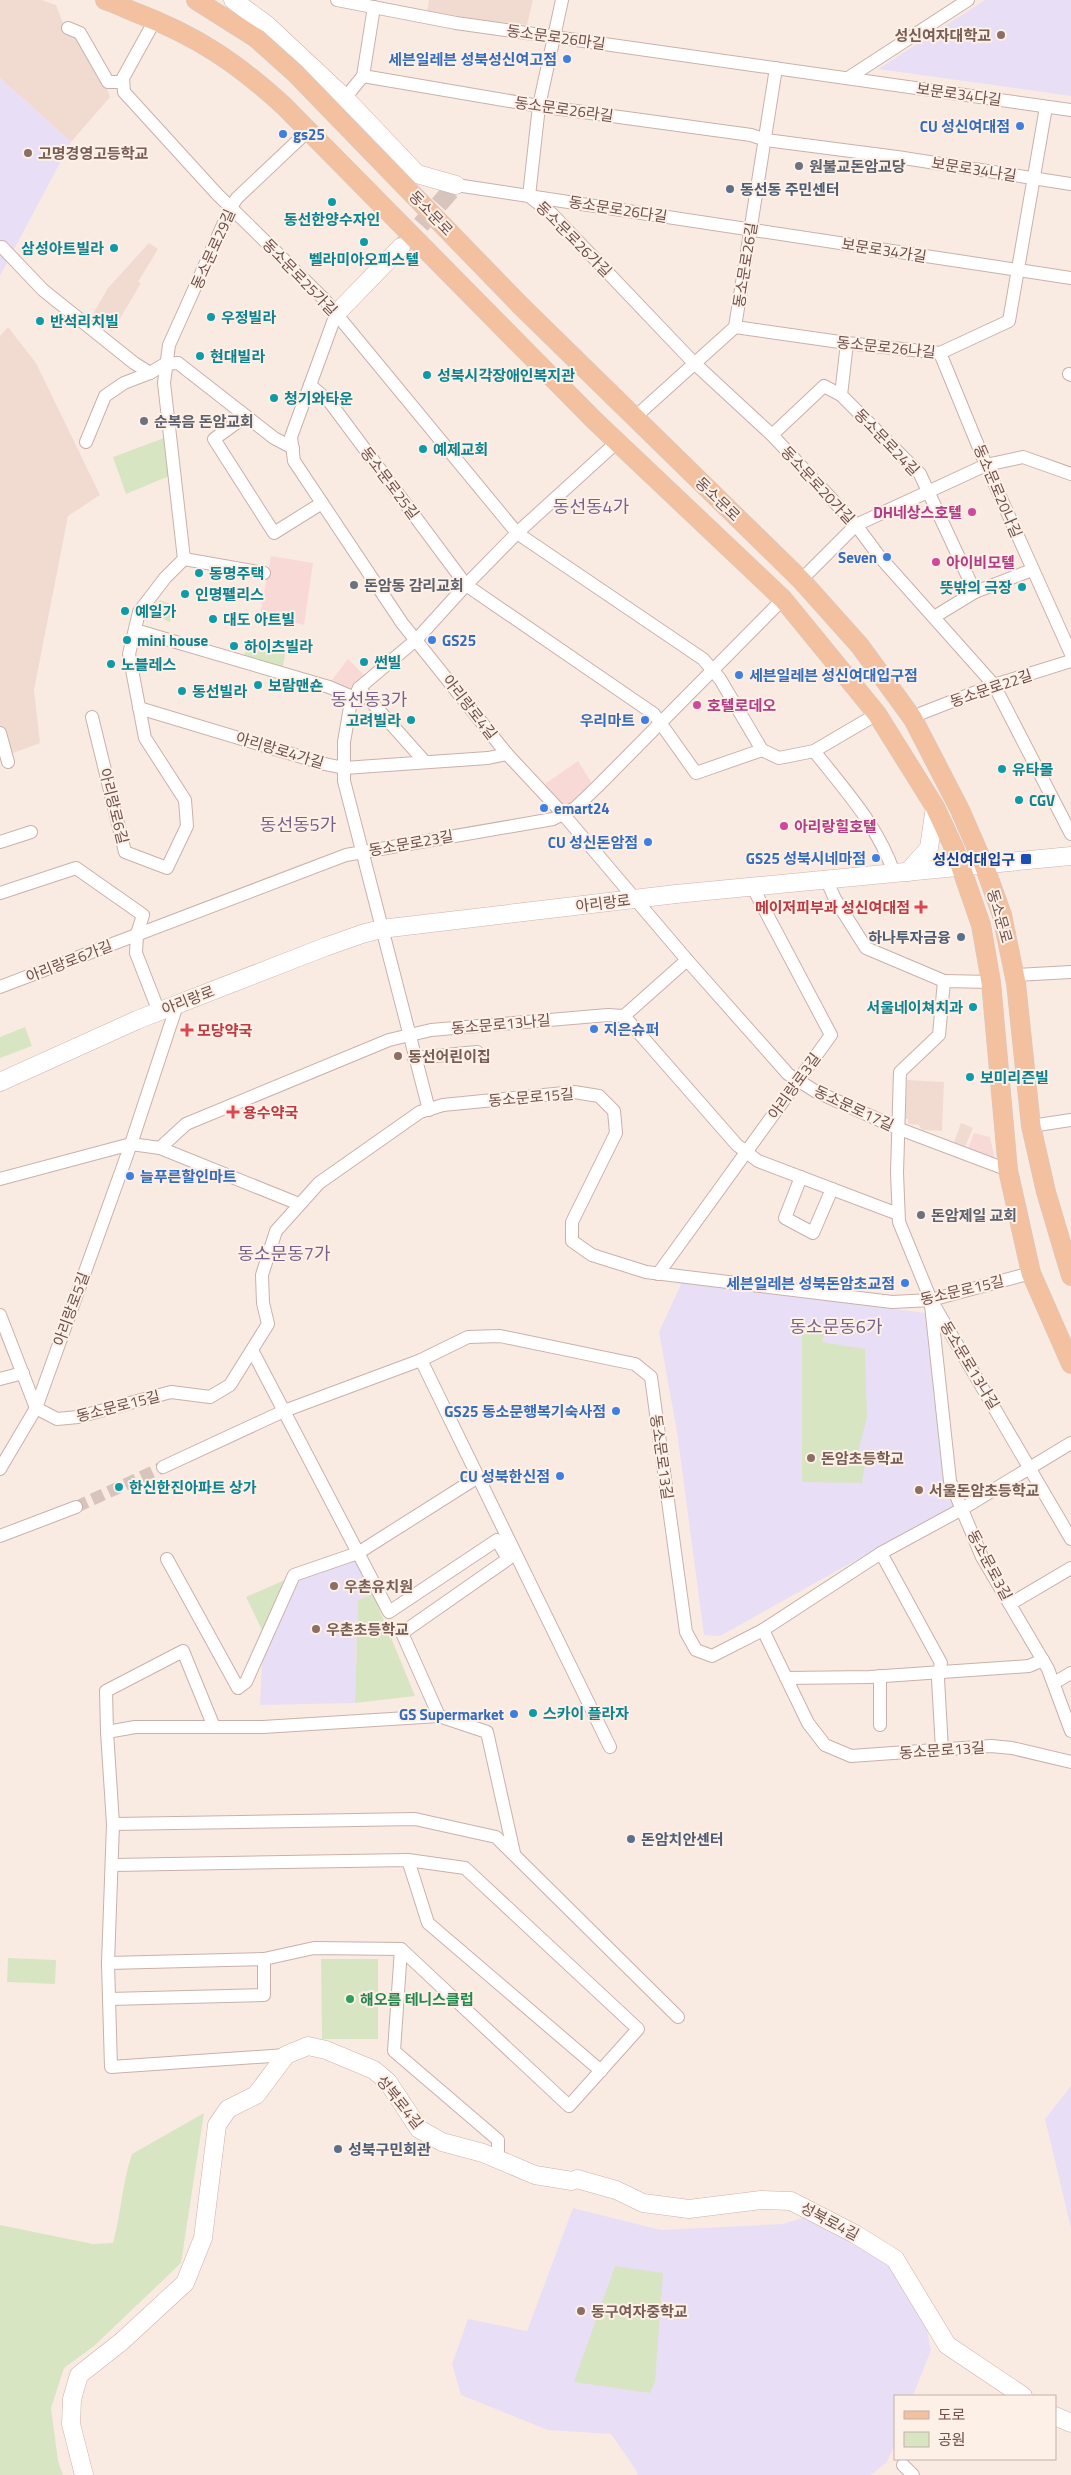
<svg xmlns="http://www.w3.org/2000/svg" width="1071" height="2475" font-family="'Titillium Web','Noto Sans KR',sans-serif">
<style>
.residential{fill:#f1dbd1}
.commercial{fill:#f9d9d6}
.education{fill:#e8dff6}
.green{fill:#d8e5c2}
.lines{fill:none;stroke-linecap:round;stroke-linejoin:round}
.street-tunnel{stroke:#d7c4bc;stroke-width:12;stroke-dasharray:12 6;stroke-linecap:butt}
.secondary-tunnel{stroke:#d7c4bc;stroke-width:18;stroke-dasharray:18 9;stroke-linecap:butt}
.street-casing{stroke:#c9b1aa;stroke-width:14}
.secondary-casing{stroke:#ceb2aa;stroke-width:19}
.primary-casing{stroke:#d4cac9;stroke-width:20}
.street{stroke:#fff;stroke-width:12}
.secondary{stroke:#fff;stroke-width:18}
.primary{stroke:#f3c19f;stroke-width:19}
.primary-bridge-casing{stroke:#d4cac9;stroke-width:20;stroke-linecap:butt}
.primary-bridge{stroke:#f3c19f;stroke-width:19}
.education-dot{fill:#8d6e63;stroke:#fdf0e7;stroke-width:2}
.shop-dot{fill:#3f7fe0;stroke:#fdf0e7;stroke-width:2}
.worship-dot{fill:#6b7280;stroke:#fdf0e7;stroke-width:2}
.service-dot{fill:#5c6f8a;stroke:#fdf0e7;stroke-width:2}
.culture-dot{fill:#0f9aa8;stroke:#fdf0e7;stroke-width:2}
.hotel-dot{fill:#d1479c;stroke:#fdf0e7;stroke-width:2}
.transit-dot{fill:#1a4fb4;stroke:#fdf0e7;stroke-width:2}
.health-dot{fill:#e0444e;stroke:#fdf0e7;stroke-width:2}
.leisure-dot{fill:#2e9e5b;stroke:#fdf0e7;stroke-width:2}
.labels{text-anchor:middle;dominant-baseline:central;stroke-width:4;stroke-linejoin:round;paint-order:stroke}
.education-label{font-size:15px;font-weight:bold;fill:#785e54;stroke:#fdf0e7;text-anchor:start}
.street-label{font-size:15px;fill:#6f504b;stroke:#fdf0e7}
.shop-label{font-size:15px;font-weight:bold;fill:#366cbe;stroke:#fdf0e7;text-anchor:end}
.worship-label{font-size:15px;font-weight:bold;fill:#5b616d;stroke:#fdf0e7;text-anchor:start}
.service-label{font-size:15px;font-weight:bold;fill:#4e5e75;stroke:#fdf0e7;text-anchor:start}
.culture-label{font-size:15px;font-weight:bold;fill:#0d838f;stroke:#fdf0e7;text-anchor:start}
.hotel-label{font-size:15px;font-weight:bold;fill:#b23c85;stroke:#fdf0e7;text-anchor:start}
.transit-label{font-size:15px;font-weight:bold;fill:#164399;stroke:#fdf0e7;text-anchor:end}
.health-label{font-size:15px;font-weight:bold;fill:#be3a42;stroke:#fdf0e7;text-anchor:start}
.leisure-label{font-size:15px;font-weight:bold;fill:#27864d;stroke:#fdf0e7;text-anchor:start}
.quarter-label{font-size:18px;fill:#75638c;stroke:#fdf0e7}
</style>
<rect width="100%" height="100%" fill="#faebe2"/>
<g class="residential">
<polygon points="0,0 42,0 56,5 66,31 78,37 106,86 110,97 71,142 0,78"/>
<polygon points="429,0 533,0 527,25 486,21 427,11"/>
<polygon points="149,243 158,249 138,282 141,283 112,332 90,319 108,288"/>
<polygon points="8,327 36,363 100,495 68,516 34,690 40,743 0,758 0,336"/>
<polygon points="907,1080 944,1082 942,1131 922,1130 919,1125 908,1124 908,1119 905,1119"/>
<polygon points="961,1123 973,1128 965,1147 954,1142"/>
</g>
<g class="commercial">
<polygon points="271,556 313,563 304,625 260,614"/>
<polygon points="348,659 367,678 354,696 328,685"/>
<polygon points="578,761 595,788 563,814 539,788"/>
<polygon points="974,1133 990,1137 995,1160 968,1149"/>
</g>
<g class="education">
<polygon points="985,0 1071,0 1071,96 878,69"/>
<polygon points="0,78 71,142 0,276"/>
<polygon points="682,1282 926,1313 955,1505 720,1636 704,1635 677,1432 659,1332"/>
<polygon points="357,1556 373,1594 358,1600 355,1703 260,1705 262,1659 297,1577"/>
<polygon points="1071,2086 1071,2228 1045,2119"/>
<polygon points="573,2208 661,2230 783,2224 805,2217 891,2261 924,2316 931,2350 913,2396 895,2396 895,2444 887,2462 871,2475 637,2475 638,2473 611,2434 548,2430 461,2395 452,2364 468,2319 527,2331"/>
</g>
<g class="green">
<polygon points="164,438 169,476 126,494 113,457"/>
<polygon points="160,600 176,606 170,622 150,613"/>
<polygon points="249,639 286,649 282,672 243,659"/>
<polygon points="25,1027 32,1046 0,1058 0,1037"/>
<polygon points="810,1322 827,1325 822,1342 865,1349 867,1417 857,1456 866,1458 862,1483 802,1482 802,1332"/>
<polygon points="287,1579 263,1632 246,1597"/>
<polygon points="373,1594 415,1696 355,1703 358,1600"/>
<polygon points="8,1958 56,1960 55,1984 7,1982"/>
<polygon points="321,1959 378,1959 378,2039 322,2039"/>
<path d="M 204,2113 L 181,2263 L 94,2346 L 64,2368 L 51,2408 L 58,2461 L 63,2475 L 0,2475 L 0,2225 L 93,2244 L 113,2243 C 121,2214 122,2183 132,2154 Z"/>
<polygon points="615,2266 663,2273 655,2382 650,2393 574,2382"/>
</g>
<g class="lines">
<polyline class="street-tunnel" points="76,1507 163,1467"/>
<polyline class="secondary-tunnel" points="403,245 456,185"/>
<g class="street-casing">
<g id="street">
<polyline points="337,0 456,23 1071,110"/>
<polyline points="562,0 539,106 529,196 552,214 693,362 772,435 856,525 879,556 994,685 1071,834"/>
<polyline points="155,20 123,78 124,92 217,194 324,299 517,533 703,659 720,679 762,750"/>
<polyline points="68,28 80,33 108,82 123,82"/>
<polyline points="363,76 539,106 751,135 766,140 897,157 1071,184"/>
<polyline points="848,78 968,0"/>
<polyline points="345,98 363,76 374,7"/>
<polyline points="456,185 1071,278"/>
<polyline points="2,247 43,290 134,363 150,373 165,364 178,363 274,438 293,448"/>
<polyline points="336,314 291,437 294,461 402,623 507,754 563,814 687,960 788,1074 815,1091 897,1128 1008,1170"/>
<polyline points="735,327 847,343 940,353 1009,321 1046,107"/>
<polyline points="847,343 841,395 920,474 975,592"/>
<polyline points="940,353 986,465 1071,654"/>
<polyline points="1069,374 1071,375"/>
<polyline points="310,385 329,401 466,585 654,714 696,773 762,750 779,758 814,751 877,714"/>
<polyline points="246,416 214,439 274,533 322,503"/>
<polyline points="634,418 735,327 776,68"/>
<polyline points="772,435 824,386 841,395"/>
<polyline points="86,442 105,396 124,383 150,373"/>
<polyline points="184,559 264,573"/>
<polyline points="801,580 856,525 986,465 1023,457 1071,474"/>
<polyline points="934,617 975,592 1032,570"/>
<polyline points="135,630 329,687 355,698"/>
<polyline points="359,688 425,762"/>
<polyline points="139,708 325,764 344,768 488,758 507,754"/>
<polyline points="92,717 125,852 167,868 187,826 185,800 145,738 129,654 139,612 165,578 184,559 164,383 169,345 231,207 237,198 309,130"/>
<polyline points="913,719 922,713 994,685 1071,661"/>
<polyline points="0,733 8,762"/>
<path d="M 814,751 C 845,790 878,826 894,873"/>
<polyline points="0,842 31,832"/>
<polyline points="826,879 835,899 866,948 944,981"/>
<polyline points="0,893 76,868 143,915 137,934 136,953 159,1012"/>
<polyline points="1015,975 1071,972"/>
<polyline points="991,982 944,981 939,1035 900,1072 897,1173 899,1222 931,1300 1071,1539"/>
<polyline points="0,987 346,855 553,819 575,808 597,787 783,599"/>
<polyline points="624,1016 687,960"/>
<polyline points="414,1058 477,1052"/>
<polyline points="429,1110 344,781 344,742 350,707 359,688 417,639 466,585 517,533 617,442"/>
<polyline points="1031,1126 1071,1120"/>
<polyline points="160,1148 186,1124 389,1040 431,1030 608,1015 624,1016 737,1145 758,1161 898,1214"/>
<polyline points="801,1177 785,1218 813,1233 832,1189"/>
<polyline points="0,1179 131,1144 160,1148 299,1204"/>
<polyline points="658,1274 831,1035 752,886"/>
<polyline points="931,1305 950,1481 982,1557 1048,1669 1071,1731"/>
<polyline points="0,1315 36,1408 57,1419 78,1417 171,1392 210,1397 230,1385 268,1324 263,1303 262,1275 276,1231 319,1183 420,1112 443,1105 574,1092 599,1096 614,1111 616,1133 572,1222 572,1241 592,1255 646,1272 892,1302 931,1300 1031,1273"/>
<polyline points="252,1350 389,1612 497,1540 508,1559 402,1633 439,1716"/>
<polyline points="421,1360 610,1747"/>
<polyline points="0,1379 23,1373"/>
<polyline points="163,1467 284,1411 421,1360 468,1337 500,1336 635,1364 651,1377 686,1632 696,1650 712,1656 763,1630 881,1553 962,1509 1071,1443"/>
<polyline points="0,1469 36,1408 131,1144 177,1005"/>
<polyline points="0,1536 76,1507"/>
<polyline points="881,1553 941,1663 938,1679 942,1750"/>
<polyline points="167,1559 238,1688 246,1682 294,1575 358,1553 478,1477"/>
<polyline points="1010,1604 1071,1568"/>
<polyline points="763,1630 808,1723 825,1745 851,1756 991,1746 1012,1748 1071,1762"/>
<polyline points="880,1676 880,1725"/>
<polyline points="786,1678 870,1677 1029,1666 1043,1660"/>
<polyline points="1054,1683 1071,1673"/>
<polyline points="107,1732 106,1691 183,1651 214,1727"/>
<polyline points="113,1824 415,1819 496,1837 678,2017"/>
<polyline points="408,1860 428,1923 601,2071"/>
<polyline points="113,1865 408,1860 465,1868 638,2029 569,2106 401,1949"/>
<polyline points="264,1959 314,1948 401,1949 394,2051 498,2140 498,2159"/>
<polyline points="108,1963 264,1959 264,1995 109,1999"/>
<polyline points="286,2055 111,2067 108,1963 113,1824 107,1732 135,1727 263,1727 439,1716 487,1732 514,1853"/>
<polyline points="903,2465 913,2475"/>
</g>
</g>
<g class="secondary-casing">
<g id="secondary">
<polyline points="233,0 267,25 345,98 417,174 456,185"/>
<polyline points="336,314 401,247"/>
<polyline points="908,872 929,848 935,807"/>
<polyline points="0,1082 137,1020 325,947 362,934 381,929 676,894 1071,856"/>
<polyline points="1055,2416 1071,2423"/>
<polyline points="84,2475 71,2424 72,2399 79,2375 121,2342 185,2283 203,2238 217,2125 228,2109 256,2095 286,2055 308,2046 326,2050 374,2070 388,2082 419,2129 442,2142 483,2153 535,2175 572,2181 577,2179 616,2190 643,2203 689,2209 761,2200 791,2201 855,2234 895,2259 947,2345 1023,2396"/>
</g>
</g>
<g class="primary-casing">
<g id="primary">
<path d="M 105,0 C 116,3 126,9 137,13 C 197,36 237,63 284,106 L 594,420 L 783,599 L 877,714 L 935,807 L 955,850 L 981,925 L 991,982 L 1008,1170 L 1031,1273 L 1071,1364"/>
<polyline points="196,0 256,38"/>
<polyline points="521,306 801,580 860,646 913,719 960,810 984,865 1002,915 1016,983 1031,1126 1046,1192 1071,1276"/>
</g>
</g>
<use href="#street" class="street"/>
<use href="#secondary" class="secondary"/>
<use href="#primary" class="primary"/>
<g class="primary-bridge-casing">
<polyline id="primary-bridge" points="256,38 295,73 521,306"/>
</g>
<use href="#primary-bridge" class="primary-bridge"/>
</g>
<g class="education-dot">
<circle cx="1001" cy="35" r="5"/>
<circle cx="28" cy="153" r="5"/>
<circle cx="398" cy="1056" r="5"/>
<circle cx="811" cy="1458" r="5"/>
<circle cx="919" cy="1490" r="5"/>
<circle cx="334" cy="1586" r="5"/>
<circle cx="316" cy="1629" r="5"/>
<circle cx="581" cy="2311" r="5"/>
</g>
<g class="shop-dot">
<circle cx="567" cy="59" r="5"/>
<circle cx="1020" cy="126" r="5"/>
<circle cx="283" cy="134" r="5"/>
<circle cx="887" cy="557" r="5"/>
<circle cx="432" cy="640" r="5"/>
<circle cx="739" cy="675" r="5"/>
<circle cx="645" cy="720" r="5"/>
<circle cx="544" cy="808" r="5"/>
<circle cx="648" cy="842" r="5"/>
<circle cx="876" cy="858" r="5"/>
<circle cx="594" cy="1029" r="5"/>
<circle cx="130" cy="1176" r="5"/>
<circle cx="905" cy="1283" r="5"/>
<circle cx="616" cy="1411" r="5"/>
<circle cx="560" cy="1476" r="5"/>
<circle cx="514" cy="1714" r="5"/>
</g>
<g class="worship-dot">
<circle cx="799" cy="166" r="5"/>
<circle cx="144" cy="421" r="5"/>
<circle cx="354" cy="585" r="5"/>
<circle cx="921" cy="1215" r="5"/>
</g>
<g class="service-dot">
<circle cx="730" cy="189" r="5"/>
<circle cx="961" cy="937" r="5"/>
<circle cx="631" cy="1839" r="5"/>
<circle cx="338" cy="2149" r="5"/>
</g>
<g class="culture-dot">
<circle cx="332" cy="202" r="5"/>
<circle cx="364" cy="242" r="5"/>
<circle cx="114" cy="248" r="5"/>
<circle cx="211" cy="317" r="5"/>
<circle cx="40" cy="321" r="5"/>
<circle cx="200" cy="356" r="5"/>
<circle cx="427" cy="375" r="5"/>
<circle cx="274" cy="398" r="5"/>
<circle cx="423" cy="449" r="5"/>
<circle cx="199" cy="573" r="5"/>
<circle cx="1022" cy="587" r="5"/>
<circle cx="185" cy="594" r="5"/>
<circle cx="125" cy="611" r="5"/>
<circle cx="213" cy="619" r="5"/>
<circle cx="127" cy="640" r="5"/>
<circle cx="234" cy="646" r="5"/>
<circle cx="364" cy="662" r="5"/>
<circle cx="111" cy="664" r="5"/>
<circle cx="258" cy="685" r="5"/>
<circle cx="182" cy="691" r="5"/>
<circle cx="411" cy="720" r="5"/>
<circle cx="1002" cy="769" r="5"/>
<circle cx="1019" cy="800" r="5"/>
<circle cx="973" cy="1007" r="5"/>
<circle cx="970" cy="1077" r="5"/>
<circle cx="119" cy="1487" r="5"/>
<circle cx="533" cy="1713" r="5"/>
</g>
<g class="hotel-dot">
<circle cx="972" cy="512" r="5"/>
<circle cx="936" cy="562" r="5"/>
<circle cx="697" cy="705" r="5"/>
<circle cx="784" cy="826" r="5"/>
</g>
<rect class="transit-dot" x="1020" y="853" width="12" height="12" rx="2.5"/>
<g class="health-dot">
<path d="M918.5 899.5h5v5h5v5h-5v5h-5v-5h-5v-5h5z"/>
<path d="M184.5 1022.5h5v5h5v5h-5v5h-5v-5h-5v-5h5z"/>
<path d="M230.5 1104.5h5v5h5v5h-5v5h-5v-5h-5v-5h5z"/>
</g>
<circle class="leisure-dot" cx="350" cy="1999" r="5"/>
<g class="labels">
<g class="education-label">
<text x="991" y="35" text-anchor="end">성신여자대학교</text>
<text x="38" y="153">고명경영고등학교</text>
<text x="408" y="1056">동선어린이집</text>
<text x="821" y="1458">돈암초등학교</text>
<text x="929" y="1490">서울돈암초등학교</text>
<text x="344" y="1586">우촌유치원</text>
<text x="326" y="1629">우촌초등학교</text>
<text x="591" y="2311">동구여자중학교</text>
</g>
<g class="street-label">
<text transform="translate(556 37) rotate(8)">동소문로26마길</text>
<text transform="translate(959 94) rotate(8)">보문로34다길</text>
<text transform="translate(564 109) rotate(8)">동소문로26라길</text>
<text transform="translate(974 169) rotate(9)">보문로34나길</text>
<text transform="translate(618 209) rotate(9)">동소문로26다길</text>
<text transform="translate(431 213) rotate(46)">동소문로</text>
<text transform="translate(574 239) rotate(45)">동소문로26가길</text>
<text transform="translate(213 249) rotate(-66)">동소문로29길</text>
<text transform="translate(884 250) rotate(9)">보문로34가길</text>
<text transform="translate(745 265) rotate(-81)">동소문로26길</text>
<text transform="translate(300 277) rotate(46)">동소문로25가길</text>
<text transform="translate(886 347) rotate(6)">동소문로26나길</text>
<text transform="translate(887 442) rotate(46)">동소문로24길</text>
<text transform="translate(390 483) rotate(53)">동소문로25길</text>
<text transform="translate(818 485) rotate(47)">동소문로20가길</text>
<text transform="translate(998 491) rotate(67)">동소문로20나길</text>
<text transform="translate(718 499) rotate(44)">동소문로</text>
<text transform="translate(991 688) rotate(-19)">동소문로22길</text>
<text transform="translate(470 707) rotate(52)">아리랑로4길</text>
<text transform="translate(280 750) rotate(17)">아리랑로4가길</text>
<text transform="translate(114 806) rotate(76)">아리랑로6길</text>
<text transform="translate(411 843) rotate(-10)">동소문로23길</text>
<text transform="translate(603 903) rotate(-7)">아리랑로</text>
<text transform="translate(1000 916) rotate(74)">동소문로</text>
<text transform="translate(69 961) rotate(-21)">아리랑로6가길</text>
<text transform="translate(188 1000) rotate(-21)">아리랑로</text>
<text transform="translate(501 1024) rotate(-5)">동소문로13나길</text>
<text transform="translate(794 1086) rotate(-54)">아리랑로3길</text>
<text transform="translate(531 1097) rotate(-5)">동소문로15길</text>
<text transform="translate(854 1108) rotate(25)">동소문로17길</text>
<text transform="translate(962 1290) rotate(-13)">동소문로15길</text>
<text transform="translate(71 1309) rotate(-70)">아리랑로5길</text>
<text transform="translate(970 1365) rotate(59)">동소문로13나길</text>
<text transform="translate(118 1406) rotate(-14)">동소문로15길</text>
<text transform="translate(662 1457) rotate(82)">동소문로13길</text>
<text transform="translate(990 1565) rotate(62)">동소문로3길</text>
<text transform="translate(942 1750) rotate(-4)">동소문로13길</text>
<text transform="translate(400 2102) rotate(51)">성북로4길</text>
<text transform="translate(830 2221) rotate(28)">성북로4길</text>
</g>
<g class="shop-label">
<text x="557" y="59">세븐일레븐 성북성신여고점</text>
<text x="1010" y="126">CU 성신여대점</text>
<text x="293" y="134" text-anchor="start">gs25</text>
<text x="877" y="557">Seven</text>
<text x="442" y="640" text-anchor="start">GS25</text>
<text x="749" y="675" text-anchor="start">세븐일레븐 성신여대입구점</text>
<text x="635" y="720">우리마트</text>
<text x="554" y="808" text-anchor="start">emart24</text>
<text x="638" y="842">CU 성신돈암점</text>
<text x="866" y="858">GS25 성북시네마점</text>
<text x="604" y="1029" text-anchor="start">지은슈퍼</text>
<text x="140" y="1176" text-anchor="start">늘푸른할인마트</text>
<text x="895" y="1283">세븐일레븐 성북돈암초교점</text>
<text x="606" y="1411">GS25 동소문행복기숙사점</text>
<text x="550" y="1476">CU 성북한신점</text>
<text x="504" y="1714">GS Supermarket</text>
</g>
<g class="worship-label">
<text x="809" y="166">원불교돈암교당</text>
<text x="154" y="421">순복음 돈암교회</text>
<text x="364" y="585">돈암동 감리교회</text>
<text x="931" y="1215">돈암제일 교회</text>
</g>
<g class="service-label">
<text x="740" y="189">동선동 주민센터</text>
<text x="951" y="937" text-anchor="end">하나투자금융</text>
<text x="641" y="1839">돈암치안센터</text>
<text x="348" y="2149">성북구민회관</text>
</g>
<g class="culture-label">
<text x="332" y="219" text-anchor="middle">동선한양수자인</text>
<text x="104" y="248" text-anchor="end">삼성아트빌라</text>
<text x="364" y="259" text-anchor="middle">벨라미아오피스텔</text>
<text x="221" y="317">우정빌라</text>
<text x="50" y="321">반석리치빌</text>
<text x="210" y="356">현대빌라</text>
<text x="437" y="375">성북시각장애인복지관</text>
<text x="284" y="398">청기와타운</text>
<text x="433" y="449">예제교회</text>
<text x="209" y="573">동명주택</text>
<text x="1012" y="587" text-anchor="end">뜻밖의 극장</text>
<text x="195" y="594">인명펠리스</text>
<text x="135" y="611">예일가</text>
<text x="223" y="619">대도 아트빌</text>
<text x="137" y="640">mini house</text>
<text x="244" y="646">하이츠빌라</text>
<text x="374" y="662">썬빌</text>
<text x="121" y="664">노블레스</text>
<text x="268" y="685">보람맨숀</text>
<text x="192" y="691">동선빌라</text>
<text x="401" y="720" text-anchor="end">고려빌라</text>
<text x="1012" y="769">유타몰</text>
<text x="1029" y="800">CGV</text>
<text x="963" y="1007" text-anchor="end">서울네이쳐치과</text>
<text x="980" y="1077">보미리즌빌</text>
<text x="129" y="1487">한신한진아파트 상가</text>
<text x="543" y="1713">스카이 플라자</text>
</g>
<g class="hotel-label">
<text x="962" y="512" text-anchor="end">DH네상스호텔</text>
<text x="946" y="562">아이비모텔</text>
<text x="707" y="705">호텔로데오</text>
<text x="794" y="826">아리랑힐호텔</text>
</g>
<g class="transit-label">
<text x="1015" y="859">성신여대입구</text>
</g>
<g class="health-label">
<text x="910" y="907" text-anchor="end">메이저피부과 성신여대점</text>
<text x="197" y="1030">모당약국</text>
<text x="243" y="1112">용수약국</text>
</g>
<g class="leisure-label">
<text x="360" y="1999">해오름 테니스클럽</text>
</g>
<g class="quarter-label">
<text x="591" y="506">동선동4가</text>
<text x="369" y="699">동선동3가</text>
<text x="298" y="824">동선동5가</text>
<text x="284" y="1253">동소문동7가</text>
<text x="836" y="1326">동소문동6가</text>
</g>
</g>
<rect x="894" y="2395" width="162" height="65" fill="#fdf0e7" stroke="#c4b0a9"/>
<rect x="904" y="2411" width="25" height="8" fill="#f3c19f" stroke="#c4b0a9"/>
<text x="938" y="2420" font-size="15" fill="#6f504b">도로</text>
<rect x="904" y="2432" width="25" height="15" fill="#d8e5c2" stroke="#c4b0a9"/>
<text x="938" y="2445" font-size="15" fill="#6f504b">공원</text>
</svg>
